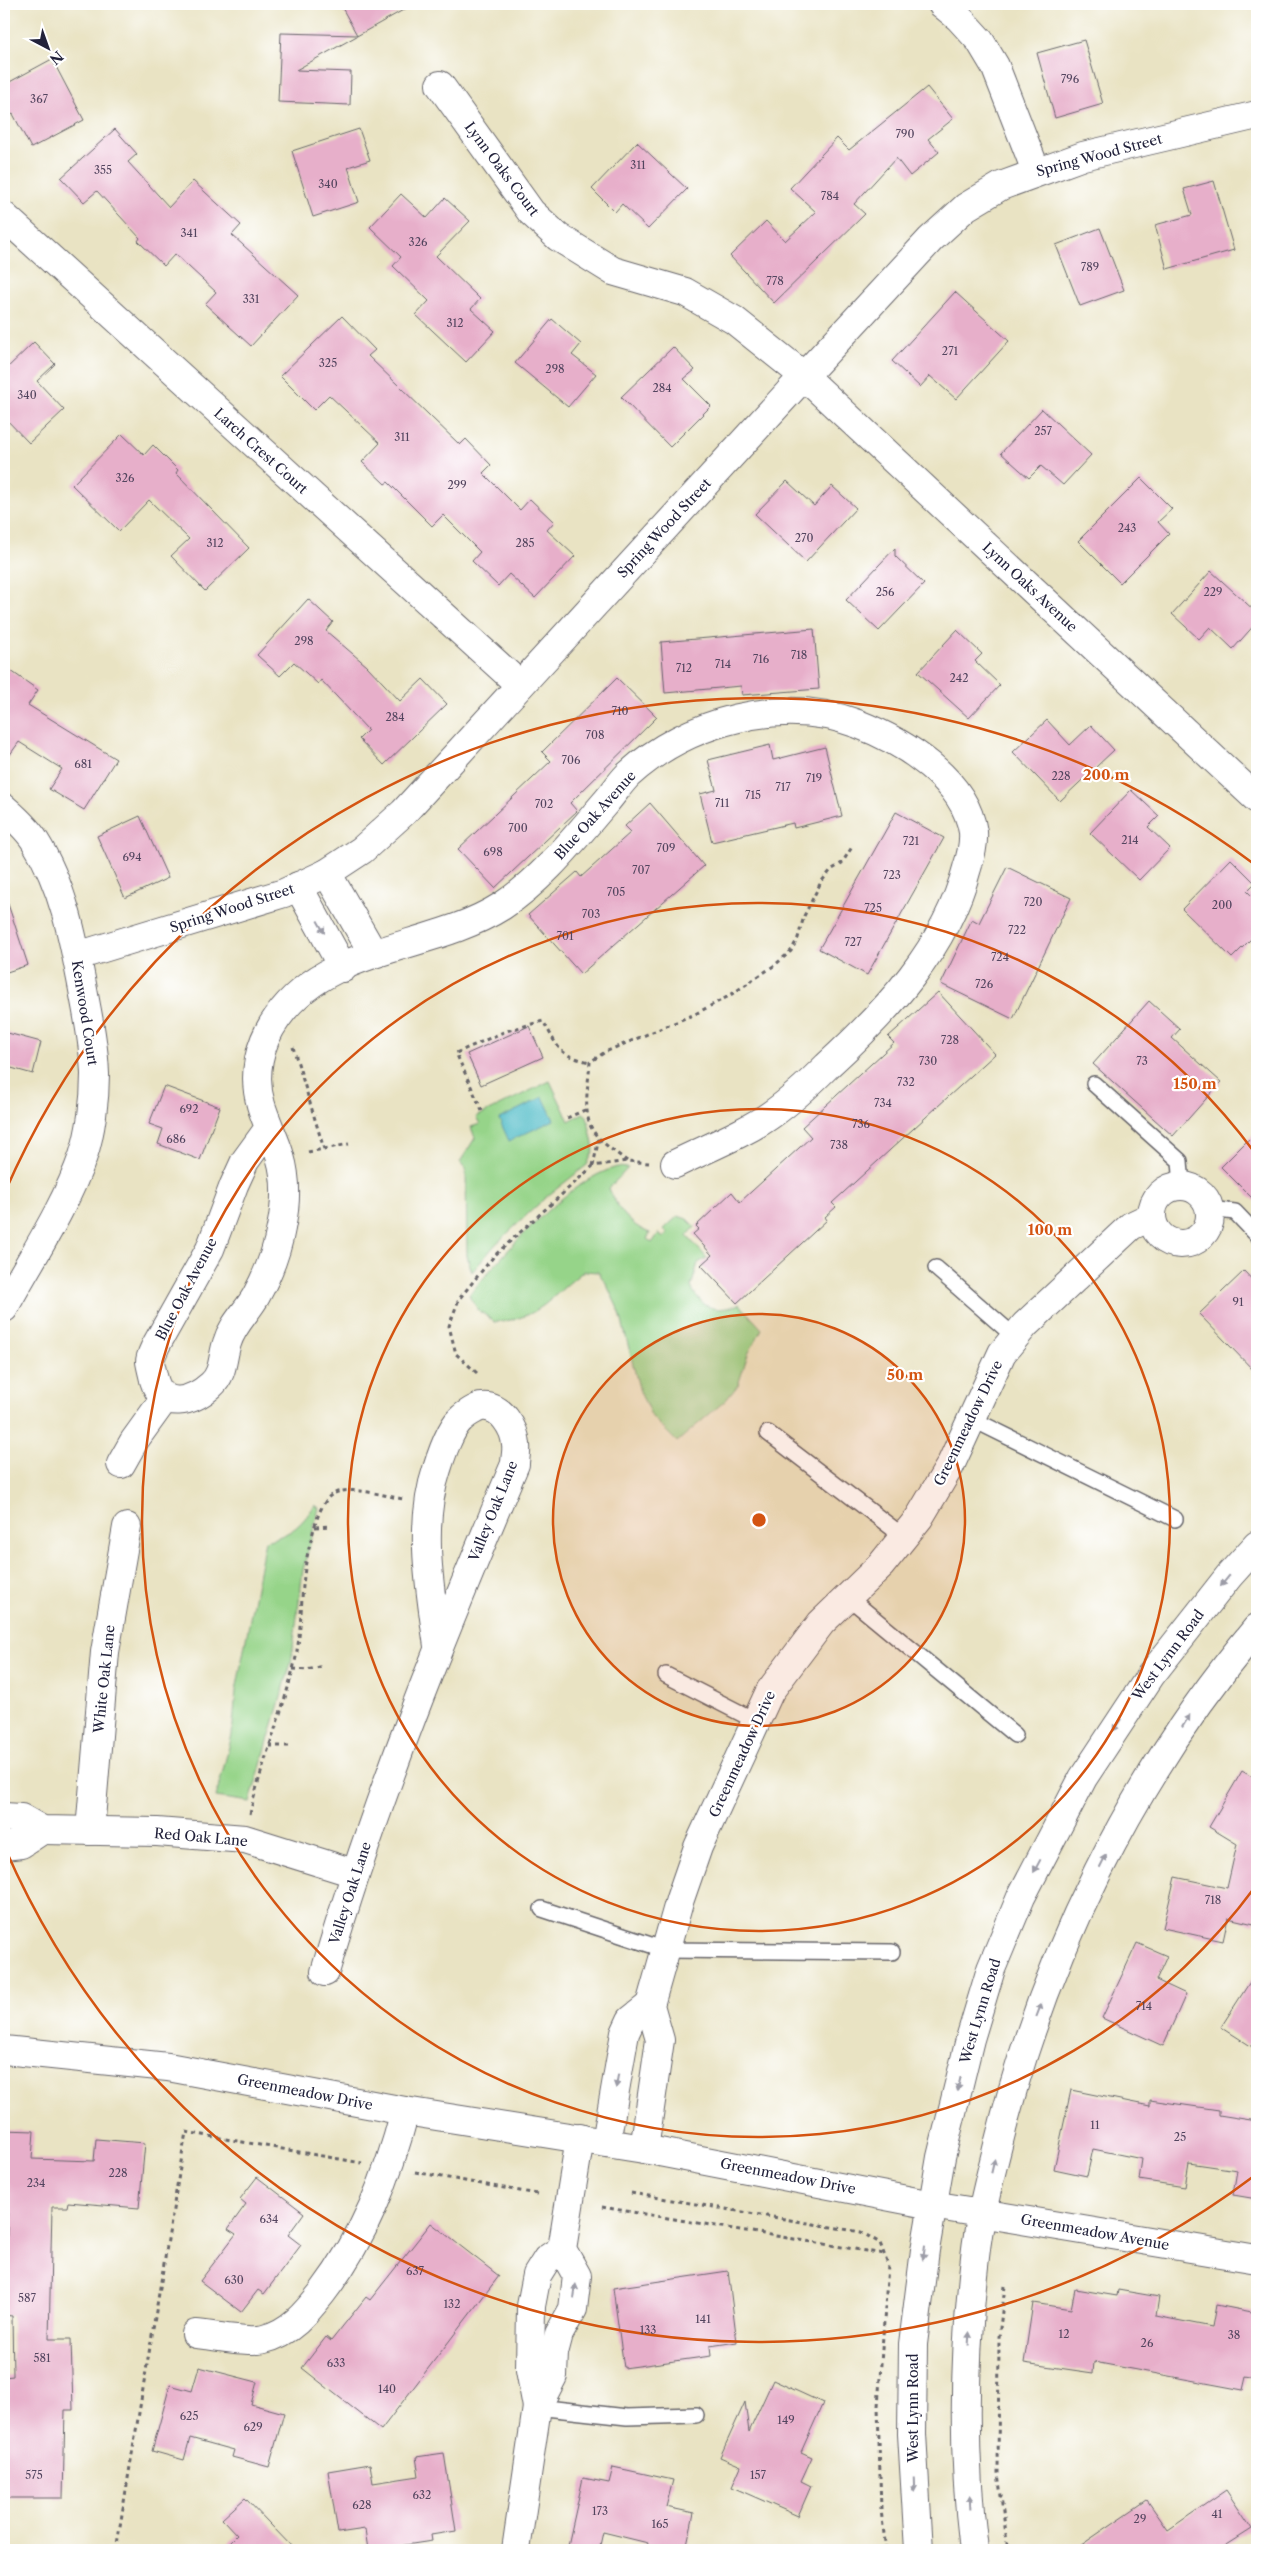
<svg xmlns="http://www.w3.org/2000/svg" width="1261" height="2554" font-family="'Libre Caslon Text',serif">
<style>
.green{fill:#96d489;stroke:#5c7b62}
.water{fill:#4cbac6;stroke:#376e80}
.building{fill:#e7afca}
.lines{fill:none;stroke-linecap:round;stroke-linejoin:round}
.service-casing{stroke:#68666b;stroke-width:18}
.minor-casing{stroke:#68666b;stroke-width:30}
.tertiary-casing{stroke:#68666b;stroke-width:30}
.secondary-casing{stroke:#68666b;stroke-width:30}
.path{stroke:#68666b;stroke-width:3;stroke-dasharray:4 4;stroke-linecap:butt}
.service{stroke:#fff;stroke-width:15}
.minor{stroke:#fff;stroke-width:28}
.tertiary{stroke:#fff;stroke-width:28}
.secondary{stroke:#fff;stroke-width:28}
.oneway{fill:#9c9ca7}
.ring{fill:none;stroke:#d45411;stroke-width:2.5}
.labels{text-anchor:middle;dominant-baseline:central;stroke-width:4.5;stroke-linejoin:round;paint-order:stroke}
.number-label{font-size:11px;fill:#53455f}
.street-label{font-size:14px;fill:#22223b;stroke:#fff}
.centre{fill:#d45411;stroke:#fff;stroke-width:2.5}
.ring-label{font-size:15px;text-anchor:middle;font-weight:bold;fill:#d45411;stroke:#fff;stroke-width:4.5;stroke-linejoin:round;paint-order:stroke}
</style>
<rect width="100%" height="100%" fill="#fff"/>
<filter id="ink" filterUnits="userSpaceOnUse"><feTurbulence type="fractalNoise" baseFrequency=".02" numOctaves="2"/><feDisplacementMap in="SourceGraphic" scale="10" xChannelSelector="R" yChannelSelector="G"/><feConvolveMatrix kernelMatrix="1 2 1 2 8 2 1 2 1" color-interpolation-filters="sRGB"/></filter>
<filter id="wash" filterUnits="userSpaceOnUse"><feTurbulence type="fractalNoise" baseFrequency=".0096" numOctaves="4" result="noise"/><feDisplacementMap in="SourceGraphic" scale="20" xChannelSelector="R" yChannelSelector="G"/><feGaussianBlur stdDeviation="1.12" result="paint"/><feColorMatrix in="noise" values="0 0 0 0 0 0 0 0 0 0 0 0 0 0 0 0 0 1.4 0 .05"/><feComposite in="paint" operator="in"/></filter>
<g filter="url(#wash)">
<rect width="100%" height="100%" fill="#e9e3c3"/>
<g class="green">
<polygon points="550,1081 569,1121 583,1113 587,1116 594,1149 587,1165 545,1198 495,1245 472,1272 467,1256 466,1169 460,1162 475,1138 471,1127 480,1124 476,1117"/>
<path d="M 617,1167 L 628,1168 L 609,1188 C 616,1207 630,1226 650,1233 L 647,1239 L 652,1243 L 659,1233 L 663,1238 L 668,1234 L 664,1229 L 678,1216 L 687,1219 L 695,1227 L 687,1236 L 707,1258 L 698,1263 L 691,1287 C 703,1310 717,1313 739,1304 L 762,1329 L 748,1354 L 738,1385 L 726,1400 L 677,1442 L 652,1417 L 640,1392 L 620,1313 L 606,1283 L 598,1272 L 584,1271 C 550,1296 542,1319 495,1322 L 478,1310 L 469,1295 C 504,1254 565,1181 617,1167 Z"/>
<path d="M 315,1505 L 319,1508 L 303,1570 L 291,1663 L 250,1802 L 216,1797 L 232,1735 L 236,1691 L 265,1541 C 291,1534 299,1528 315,1505 Z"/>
</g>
<polygon class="water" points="543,1097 554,1120 509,1141 499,1119"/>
<g id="blocks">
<g class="building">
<polygon points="340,4 414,4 296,70 351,72 350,105 278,102 281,33 357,35"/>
<polygon points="1084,40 1103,104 1055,118 1037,53"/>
<polygon points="52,59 84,120 31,148 13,114 4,119 4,85"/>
<polygon points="927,87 953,119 928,139 939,152 910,176 896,158 854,204 865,214 774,303 730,256 766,221 785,241 816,212 790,188 837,138 849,150"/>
<polygon points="115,129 137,154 128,162 169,207 193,181 241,225 232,235 298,295 251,346 205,304 216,292 175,254 164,266 138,241 140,238 97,191 84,202 61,178"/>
<polygon points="359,129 370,160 348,167 359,202 313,217 292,151"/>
<polygon points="637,142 687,189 648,229 622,204 615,212 592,189"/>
<polygon points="1214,181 1234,250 1167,269 1155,225 1192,215 1184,189"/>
<polygon points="401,194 427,218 445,198 470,221 436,256 480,299 471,309 495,331 466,362 416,315 429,301 393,266 401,257 370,227"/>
<polygon points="1100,228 1124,290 1080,306 1056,245"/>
<polygon points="955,292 1009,341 956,399 930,376 920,387 892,361"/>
<polygon points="342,316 375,350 368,356 460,445 466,439 491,465 483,473 520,510 530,499 554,522 547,530 575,556 535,598 509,574 498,586 472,561 480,552 443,515 432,526 388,482 385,484 362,462 380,443 329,395 314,410 280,376"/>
<polygon points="552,319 581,344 572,355 596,374 568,407 515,363"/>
<polygon points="34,342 55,364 37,381 64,410 29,443 4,417 4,371"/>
<polygon points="673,347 695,370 684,379 711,406 670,447 621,397"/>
<polygon points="1042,409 1091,455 1063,485 1041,466 1029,478 1001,453"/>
<polygon points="122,434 144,455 153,445 178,470 176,473 249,548 205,591 171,556 189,539 149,500 119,531 72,485"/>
<polygon points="1141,478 1172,509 1158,522 1169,534 1120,583 1078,541"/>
<polygon points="787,481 814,506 832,486 856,508 806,562 755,514"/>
<polygon points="895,548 895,556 924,584 879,631 846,600"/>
<polygon points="1211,571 1257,613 1257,622 1233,649 1210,627 1199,639 1172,614"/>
<polygon points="308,599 333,622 326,631 367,666 400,701 423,679 447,704 384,765 359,739 368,730 321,680 318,684 294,662 280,676 257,655"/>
<polygon points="814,629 819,689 742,695 741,686 665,693 661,642"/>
<polygon points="957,630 982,654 975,661 1000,685 969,718 918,672"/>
<polygon points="4,666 38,690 28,705 116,759 84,810 49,789 62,769 19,742 4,763"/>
<polygon points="617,678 657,717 570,803 577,811 495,888 458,849 551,761 542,752"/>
<polygon points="1047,720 1070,745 1091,725 1114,750 1060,801 1013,752"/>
<polygon points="770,745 773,760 825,747 842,816 794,828 793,823 712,842 700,794 716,790 708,760"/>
<polygon points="1131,790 1159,816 1148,827 1170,848 1139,880 1090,833"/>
<polygon points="650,803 704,866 581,974 528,915 577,872 581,877 631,832 625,826"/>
<polygon points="896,812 944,838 867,975 819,949"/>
<polygon points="140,816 168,878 125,898 97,836"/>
<polygon points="1231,859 1255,883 1247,891 1257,901 1257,933 1232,958 1182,909"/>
<polygon points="1007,867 1071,898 1013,1019 941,984 972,919 979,923"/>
<polygon points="8,904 28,965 4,973 4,905"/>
<polygon points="938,992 995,1054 832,1203 836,1207 825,1217 827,1220 737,1303 701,1265 712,1255 693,1234 699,1229 696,1226 732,1192 740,1202 811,1137 802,1127 894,1043 888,1037"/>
<polygon points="1149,1001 1180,1029 1172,1038 1221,1082 1173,1136 1093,1064"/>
<polygon points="529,1026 543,1057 481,1085 467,1054"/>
<polygon points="4,1032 41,1042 33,1074 4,1066"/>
<polygon points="164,1086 220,1107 200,1160 158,1144 163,1129 149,1124"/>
<polygon points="1257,1131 1257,1203 1221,1167"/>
<polygon points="1244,1271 1257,1285 1257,1374 1199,1314"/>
<polygon points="1242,1771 1257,1780 1257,1912 1254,1924 1228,1918 1223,1941 1163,1928 1175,1877 1227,1888 1237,1844 1209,1827"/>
<polygon points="1137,1943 1167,1956 1156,1980 1186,1994 1163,2046 1102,2018"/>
<polygon points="1257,1971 1257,2050 1221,2027"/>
<polygon points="1071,2090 1150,2106 1150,2100 1219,2110 1219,2115 1257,2121 1257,2199 1233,2195 1237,2170 1189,2163 1185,2187 1139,2180 1142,2159 1093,2149 1087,2176 1054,2169"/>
<polygon points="4,2130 34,2131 32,2159 94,2161 96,2139 145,2143 139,2208 68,2202 67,2207 52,2207 49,2339 71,2339 73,2410 65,2410 63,2498 4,2498 4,2377 13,2376 12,2316 4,2315 8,2205 4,2205"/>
<polygon points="257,2177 304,2213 288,2235 301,2245 264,2294 258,2290 241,2312 200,2281 236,2234 228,2229 246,2204 240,2199"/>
<polygon points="431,2223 499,2276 381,2430 302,2368 326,2337 331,2341 366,2297 370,2300"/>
<polygon points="728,2271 737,2342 710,2346 711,2356 624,2368 613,2288"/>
<polygon points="1075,2289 1117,2296 1118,2290 1159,2297 1156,2316 1212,2327 1216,2305 1257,2313 1257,2379 1246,2377 1243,2390 1094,2362 1093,2373 1024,2363 1033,2303 1071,2309"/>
<polygon points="199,2367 257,2382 251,2404 284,2413 269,2467 232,2457 234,2450 190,2438 184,2460 152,2451 170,2385 192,2391"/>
<polygon points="773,2380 823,2403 801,2452 812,2457 801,2481 811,2486 798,2516 732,2487 741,2466 720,2457 745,2402 749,2432"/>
<polygon points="444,2453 456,2531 431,2535 432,2541 373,2550 368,2550 365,2529 338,2533 328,2471 370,2464 373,2483 419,2476 416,2457"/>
<polygon points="613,2467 673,2480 666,2507 694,2513 686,2550 646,2550 648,2543 603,2532 599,2550 567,2550 583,2478 609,2483"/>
<polygon points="1226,2490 1252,2529 1219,2550 1074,2550 1147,2500 1168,2530"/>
<polygon points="245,2498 295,2550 222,2550 237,2535 222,2519"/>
</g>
</g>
</g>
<g filter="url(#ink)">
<use href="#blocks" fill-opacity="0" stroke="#68666b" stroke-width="1"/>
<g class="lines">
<g class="service-casing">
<g id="service">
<polyline points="1094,1084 1180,1161 1182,1186"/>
<polyline points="1209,1209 1235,1212 1257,1235"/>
<polyline points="936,1268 1015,1337"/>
<polyline points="972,1419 1175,1519"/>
<polyline points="768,1433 904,1537"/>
<polyline points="848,1597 1015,1735"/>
<polyline points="666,1675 756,1721"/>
<polyline points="542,1909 666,1950 892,1952"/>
<polyline points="537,2407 627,2417 696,2415"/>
</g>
</g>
<g class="minor-casing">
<g id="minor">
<polyline points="942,4 959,18 980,41 995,66 1036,171"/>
<polyline points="440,85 531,212 558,237 613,271 685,292 734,320 804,376 1257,799"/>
<polyline points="4,216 520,685"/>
<path d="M 4,808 C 15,818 27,828 35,841 C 64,887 74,942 84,995 C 89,1021 94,1047 95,1074 C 95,1100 91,1132 83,1156 C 65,1208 30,1260 4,1308"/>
<polyline points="327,873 373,953"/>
<polyline points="298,886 343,968"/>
<polyline points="77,956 284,893 327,873 362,850 404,812 804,376 931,239 966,207 1001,186 1083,156 1257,115"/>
<path d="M 269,1128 L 245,1161 L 234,1185 L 210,1249 L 156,1345 C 154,1350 150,1356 150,1362 C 150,1363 154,1379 154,1380 C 163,1411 192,1402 211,1385 C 224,1374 222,1357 227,1343 C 232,1325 247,1312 256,1296 C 267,1276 277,1251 281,1228 C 286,1205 287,1179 280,1156 C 275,1139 266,1122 261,1105 C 252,1075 259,1043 277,1018 C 329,944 431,951 502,906 C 542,880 574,839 605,803 C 613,794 620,783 628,775 C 687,721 782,695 858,724 C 904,742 965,779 973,832 C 974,845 971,856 967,868 C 946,948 887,1011 827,1066 C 810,1083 792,1100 772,1114 C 746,1133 705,1149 675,1164"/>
<circle cx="1181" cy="1215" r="29"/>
<polyline points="121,1464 134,1441 165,1398"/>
<polyline points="4,1817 21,1818 42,1830 157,1832 245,1839 354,1873"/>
<polyline points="90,1831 105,1652 127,1527"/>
<polyline points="4,1846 21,1844 42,1830"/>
<path d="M 325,1972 C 376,1798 444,1631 515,1464 C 515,1458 517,1451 516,1445 C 515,1429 501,1404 481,1407 C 476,1408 466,1414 462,1418 C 451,1426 441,1456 437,1469 C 418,1525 430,1589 438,1646"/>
<polyline points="4,2050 168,2067 405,2111 644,2149 932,2205"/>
<polyline points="606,2142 625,2033 631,2020 650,2005"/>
<polyline points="644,2149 660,2040 650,2005 680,1899 698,1847 770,1691 821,1623 881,1565 919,1518 950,1466 1002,1353 1025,1325 1131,1226 1152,1216"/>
<path d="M 196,2334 C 211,2335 251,2343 264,2339 C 290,2333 306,2313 322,2293 C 364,2238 388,2177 405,2111"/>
<polyline points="537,2407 530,2370 531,2306 537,2275 547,2259 562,2249"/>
<polyline points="516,2550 537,2407 553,2376 554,2353 559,2334 573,2309 577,2276 562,2249 580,2138"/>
</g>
</g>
<g class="tertiary-casing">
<polyline id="tertiary" points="932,2205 1257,2259"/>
</g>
<g class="secondary-casing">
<g id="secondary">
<polyline points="919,2550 912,2434 913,2344 925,2250 941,2157 970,2039 991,1969 1021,1897 1083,1778 1151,1675 1229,1576 1257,1545"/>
<path d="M 974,2550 C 962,2454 964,2353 975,2257 C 979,2219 989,2181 998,2145 C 1044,1956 1132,1777 1257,1628"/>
</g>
</g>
<g class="path">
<polyline points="293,1047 324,1149"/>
<path d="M 482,1111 L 456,1053 L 506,1031 L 543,1021 C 559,1048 557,1055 590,1062"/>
<polyline points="567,1118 587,1109"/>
<polyline points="308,1152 349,1144"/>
<path d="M 627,1161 C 616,1152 599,1142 592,1129 C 582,1110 589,1082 590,1062 L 605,1052 L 695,1014 L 729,996 L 775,965 L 791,951 L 798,938 L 804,916 L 821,882 L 831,870 L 842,863 L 852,847"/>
<polyline points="593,1166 599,1138"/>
<polyline points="477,1373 456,1354 449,1326 459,1299 494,1256 593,1166 627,1161 649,1163"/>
<polyline points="315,1527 330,1526"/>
<polyline points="293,1669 307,1670 324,1666"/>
<polyline points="269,1746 291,1746"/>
<path d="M 250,1814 C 262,1760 284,1710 296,1657 C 303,1621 300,1583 309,1548 C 313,1533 317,1511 328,1498 C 341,1482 384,1496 404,1499"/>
<polyline points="415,2172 537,2194"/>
<polyline points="631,2193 861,2232 880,2243 888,2265 878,2406 881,2510 886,2550"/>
<polyline points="602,2207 884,2254"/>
<polyline points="1005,2286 999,2337 998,2473 1008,2550"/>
<polyline points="116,2550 186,2132 362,2163"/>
</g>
<use href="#service" class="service"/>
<use href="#minor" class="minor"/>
<use href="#tertiary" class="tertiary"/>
<use href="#secondary" class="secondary"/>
</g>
<defs><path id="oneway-solid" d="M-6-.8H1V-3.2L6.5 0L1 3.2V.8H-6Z" transform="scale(1.25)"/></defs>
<g class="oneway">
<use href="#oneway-solid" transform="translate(321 927) rotate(61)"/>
<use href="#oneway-solid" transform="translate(1225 1581) rotate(129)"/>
<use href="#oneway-solid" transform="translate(1186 1721) rotate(-58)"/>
<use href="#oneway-solid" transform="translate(1117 1725) rotate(123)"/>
<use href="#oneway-solid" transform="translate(1103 1861) rotate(-63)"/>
<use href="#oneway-solid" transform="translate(1037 1866) rotate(118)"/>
<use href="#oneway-solid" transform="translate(1039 2010) rotate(-69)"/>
<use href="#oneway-solid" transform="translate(617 2081) rotate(100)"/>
<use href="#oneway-solid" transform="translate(959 2084) rotate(103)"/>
<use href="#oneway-solid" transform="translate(993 2166) rotate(-77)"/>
<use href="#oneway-solid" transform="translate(924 2253) rotate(98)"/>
<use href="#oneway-solid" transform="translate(575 2291) rotate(-83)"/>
<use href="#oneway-solid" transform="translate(969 2339) rotate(-86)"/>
<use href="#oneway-solid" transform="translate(914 2485) rotate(88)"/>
<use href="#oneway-solid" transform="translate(970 2502) rotate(-93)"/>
</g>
</g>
<circle cx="759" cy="1520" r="206" fill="#d45411" fill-opacity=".12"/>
<g class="ring">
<circle cx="759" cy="1520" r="206"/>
<circle cx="759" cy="1520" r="411"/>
<path d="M1255 1887A617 617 0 1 1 1255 1153"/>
<path d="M1254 2176A822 822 0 0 1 5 1848M5 1192A822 822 0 0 1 1254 864"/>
</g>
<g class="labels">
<g class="number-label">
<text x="1070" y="79">796</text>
<text x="39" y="99">367</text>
<text x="905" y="134">790</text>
<text x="638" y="165">311</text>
<text x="103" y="170">355</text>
<text x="328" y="184">340</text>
<text x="830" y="196">784</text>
<text x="189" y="233">341</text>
<text x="418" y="242">326</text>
<text x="1090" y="267">789</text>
<text x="775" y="281">778</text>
<text x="251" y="299">331</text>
<text x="455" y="323">312</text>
<text x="950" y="351">271</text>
<text x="328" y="363">325</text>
<text x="555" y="369">298</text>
<text x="662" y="388">284</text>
<text x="27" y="395">340</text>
<text x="1043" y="431">257</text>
<text x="402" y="437">311</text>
<text x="125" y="478">326</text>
<text x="457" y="485">299</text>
<text x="1127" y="528">243</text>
<text x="804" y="538">270</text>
<text x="215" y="543">312</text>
<text x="525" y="543">285</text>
<text x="885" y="592">256</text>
<text x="1213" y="592">229</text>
<text x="304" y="641">298</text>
<text x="799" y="655">718</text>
<text x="761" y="659">716</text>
<text x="723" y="664">714</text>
<text x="684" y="668">712</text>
<text x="959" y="678">242</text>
<text x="620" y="711">710</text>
<text x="395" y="717">284</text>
<text x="595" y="735">708</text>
<text x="571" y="760">706</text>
<text x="83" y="764">681</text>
<text x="1061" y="776">228</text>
<text x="814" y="778">719</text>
<text x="783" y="787">717</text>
<text x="753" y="795">715</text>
<text x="722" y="803">711</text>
<text x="544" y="804">702</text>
<text x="518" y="828">700</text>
<text x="1130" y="840">214</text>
<text x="911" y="841">721</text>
<text x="666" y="848">709</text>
<text x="493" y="852">698</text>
<text x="132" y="857">694</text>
<text x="641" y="870">707</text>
<text x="892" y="875">723</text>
<text x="616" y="892">705</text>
<text x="1033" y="902">720</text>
<text x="1222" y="905">200</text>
<text x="873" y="908">725</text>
<text x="591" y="914">703</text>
<text x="1017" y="930">722</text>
<text x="565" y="936">701</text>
<text x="853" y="942">727</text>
<text x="1000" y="957">724</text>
<text x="984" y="984">726</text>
<text x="950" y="1040">728</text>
<text x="928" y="1061">730</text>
<text x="1142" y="1061">73</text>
<text x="906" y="1082">732</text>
<text x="883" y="1103">734</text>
<text x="189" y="1109">692</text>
<text x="861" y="1124">736</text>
<text x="176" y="1139">686</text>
<text x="839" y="1145">738</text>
<text x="1238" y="1302">91</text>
<text x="1213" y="1900">718</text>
<text x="1144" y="2006">714</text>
<text x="1095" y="2125">11</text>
<text x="1180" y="2137">25</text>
<text x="118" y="2173">228</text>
<text x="36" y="2183">234</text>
<text x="269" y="2219">634</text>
<text x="415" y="2271">637</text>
<text x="234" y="2280">630</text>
<text x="27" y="2298">587</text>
<text x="452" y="2304">132</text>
<text x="703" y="2319">141</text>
<text x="648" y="2330">133</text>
<text x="1064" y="2334">12</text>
<text x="1234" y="2335">38</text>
<text x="1147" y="2343">26</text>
<text x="42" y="2358">581</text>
<text x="336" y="2363">633</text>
<text x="387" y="2389">140</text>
<text x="189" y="2416">625</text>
<text x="786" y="2420">149</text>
<text x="253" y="2427">629</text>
<text x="34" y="2475">575</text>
<text x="758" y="2475">157</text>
<text x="422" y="2495">632</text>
<text x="362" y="2505">628</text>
<text x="600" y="2511">173</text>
<text x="1217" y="2514">41</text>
<text x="1140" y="2519">29</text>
<text x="660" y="2524">165</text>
</g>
<g class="street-label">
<text transform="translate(1099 155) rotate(-15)">Spring Wood Street</text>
<text transform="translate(502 169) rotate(53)">Lynn Oaks Court</text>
<text transform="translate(261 451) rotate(42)">Larch Crest Court</text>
<text transform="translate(664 528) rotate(-47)">Spring Wood Street</text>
<text transform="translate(1030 587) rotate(43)">Lynn Oaks Avenue</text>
<text transform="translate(595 815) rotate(-48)">Blue Oak Avenue</text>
<text transform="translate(232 908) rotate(-18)">Spring Wood Street</text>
<text transform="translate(85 1013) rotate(81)">Kenwood Court</text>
<text transform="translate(186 1289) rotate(-62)">Blue Oak Avenue</text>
<text transform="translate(968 1423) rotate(-64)">Greenmeadow Drive</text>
<text transform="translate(493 1511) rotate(-68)">Valley Oak Lane</text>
<text transform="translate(1168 1655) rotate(-53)">West Lynn Road</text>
<text transform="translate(104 1679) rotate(-84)">White Oak Lane</text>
<text transform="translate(742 1754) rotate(-65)">Greenmeadow Drive</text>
<text transform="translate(201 1837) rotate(5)">Red Oak Lane</text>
<text transform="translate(350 1893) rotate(-72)">Valley Oak Lane</text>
<text transform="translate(980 2011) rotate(-73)">West Lynn Road</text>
<text transform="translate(305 2092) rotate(11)">Greenmeadow Drive</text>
<text transform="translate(788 2176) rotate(11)">Greenmeadow Drive</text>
<text transform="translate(1095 2232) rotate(10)">Greenmeadow Avenue</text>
<text transform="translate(913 2408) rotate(-90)">West Lynn Road</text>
</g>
</g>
<circle cx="759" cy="1520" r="8" class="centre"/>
<g class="ring-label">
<text x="1106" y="780">200 m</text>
<text x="1195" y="1089">150 m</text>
<text x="1050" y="1235">100 m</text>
<text x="905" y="1380">50 m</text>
</g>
<rect width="1261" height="2554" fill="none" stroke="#fff" stroke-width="20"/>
<g transform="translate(48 48) rotate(139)" stroke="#ffffff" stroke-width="4" paint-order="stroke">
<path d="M0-4L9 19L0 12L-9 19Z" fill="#22223b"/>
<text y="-8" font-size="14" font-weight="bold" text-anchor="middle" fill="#22223b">N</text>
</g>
</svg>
